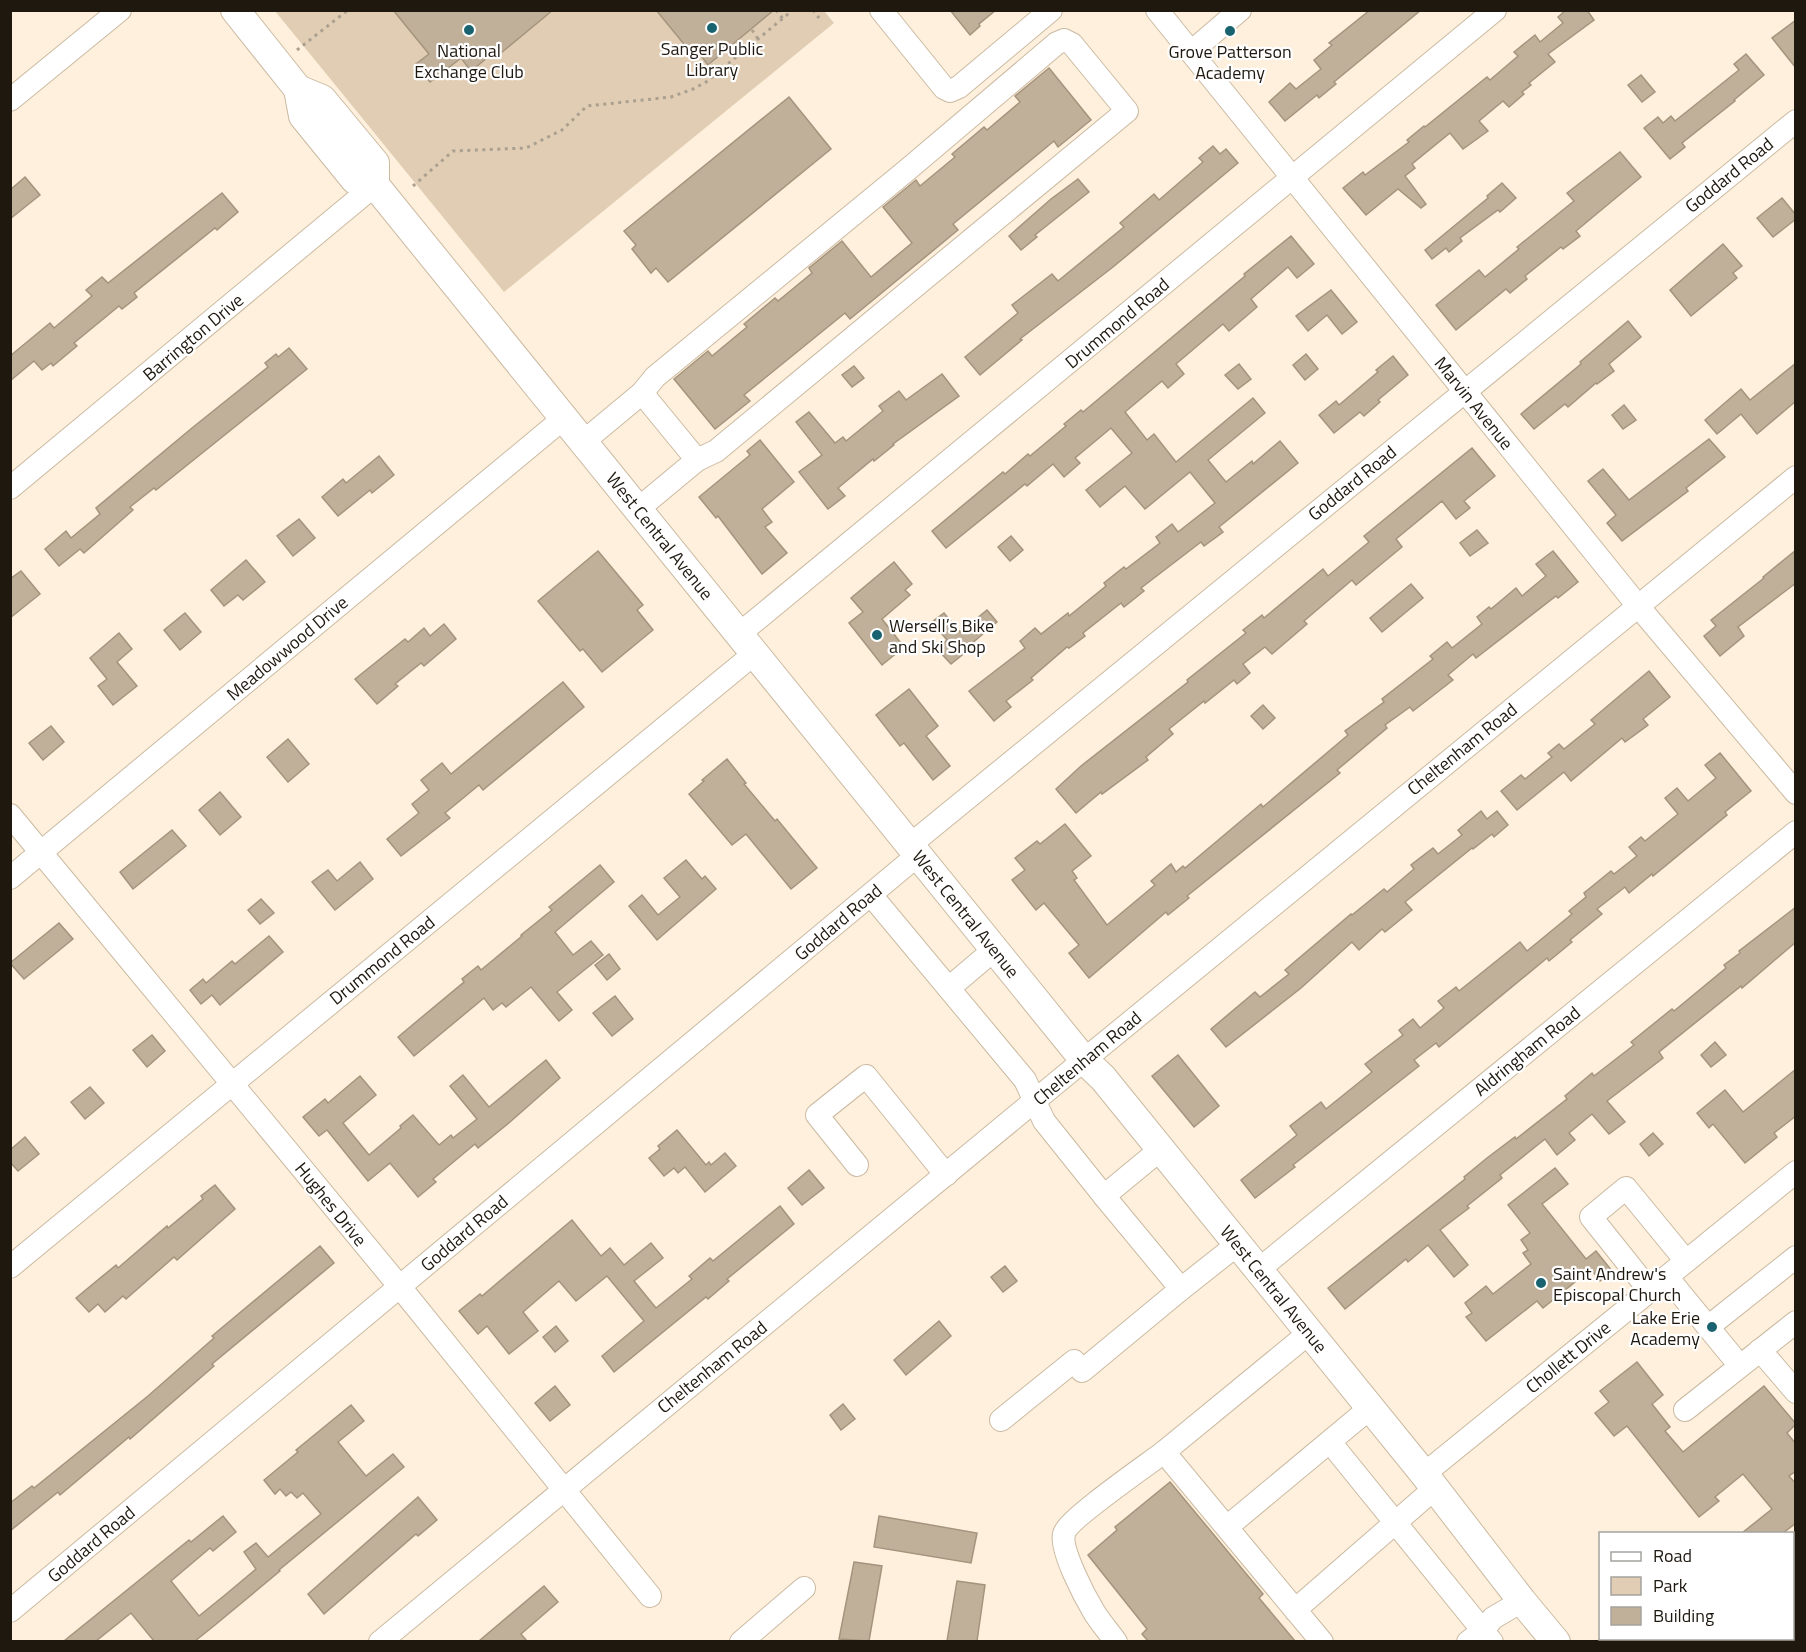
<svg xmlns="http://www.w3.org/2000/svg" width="1806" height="1652" font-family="'Titillium Web',sans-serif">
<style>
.green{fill:#e0cdb3}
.building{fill:#c1b099;stroke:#a5947d;stroke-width:1.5}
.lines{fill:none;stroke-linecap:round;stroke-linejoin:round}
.minor-casing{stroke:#cbbaa2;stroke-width:24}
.major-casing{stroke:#cbbaa2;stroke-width:30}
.path{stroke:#aba090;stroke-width:3;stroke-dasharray:3 4.5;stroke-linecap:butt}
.minor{stroke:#fff;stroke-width:22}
.major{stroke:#fff;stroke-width:28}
.poi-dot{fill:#196370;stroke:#fff;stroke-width:2}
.labels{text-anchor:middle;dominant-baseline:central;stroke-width:4.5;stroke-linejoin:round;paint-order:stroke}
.poi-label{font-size:18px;fill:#1e180f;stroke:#fff}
.street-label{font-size:18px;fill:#1e180f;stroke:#fff}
</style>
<rect width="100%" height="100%" fill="#fef0dc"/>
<polygon class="green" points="275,11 393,11 429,54 416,64 430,81 461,58 471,70 498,49 502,53 553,11 656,11 688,49 693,45 709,65 774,11 824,11 834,23 504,292"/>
<g class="building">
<polygon points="393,10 553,10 501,53 498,49 471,71 461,58 430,82 416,64 429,54"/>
<polygon points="656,10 774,10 708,65 693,45 688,49"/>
<polygon points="950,10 996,10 979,24 980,26 970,35"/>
<polygon points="1370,10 1421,10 1334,82 1336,84 1319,98 1317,95 1285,121 1269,102 1290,83 1296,89 1321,69 1314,60 1332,45 1329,43"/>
<polygon points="1566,10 1587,10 1594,20 1548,54 1555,62 1529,83 1531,85 1522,92 1524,94 1509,107 1503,101 1479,121 1488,131 1463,149 1450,133 1412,164 1415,168 1405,176 1426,204 1421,208 1398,189 1366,215 1343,188 1363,172 1365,175 1409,142 1407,140 1424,126 1425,127 1487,77 1490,80 1518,56 1514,52 1535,35 1540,42 1563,23 1558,17"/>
<polygon points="1796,20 1796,68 1772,38"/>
<polygon points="1746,54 1764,75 1734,100 1735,101 1682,143 1685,147 1670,159 1644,128 1658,117 1663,123 1671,116 1675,121 1739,70 1734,64"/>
<polygon points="1049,68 1091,120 1058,147 1054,141 953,224 958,230 850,319 845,313 744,395 750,401 715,429 674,379 708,351 712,356 747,327 744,324 775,298 778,301 812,273 809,268 842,241 871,277 912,243 883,207 916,180 920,186 955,157 952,154 984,127 987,130 1020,102 1015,96"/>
<polygon points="1641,75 1655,92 1642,102 1628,85"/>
<polygon points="789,97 831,149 668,282 656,268 651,273 632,249 636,245 624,231"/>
<polygon points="1213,146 1220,154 1226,149 1238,163 1113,267 1020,339 1022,340 980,375 965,357 1018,313 1012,305 1052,274 1058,281 1124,227 1120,223 1154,194 1159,200 1203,162 1199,158"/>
<polygon points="1620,152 1641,177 1576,231 1580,236 1563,249 1561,247 1525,276 1527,279 1510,293 1506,289 1456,330 1436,305 1479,270 1485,277 1519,249 1517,247 1574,201 1567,193"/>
<polygon points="25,177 40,195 10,219 10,190"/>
<polygon points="1078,179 1089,192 1035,235 1037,237 1021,250 1009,236 1051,199"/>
<polygon points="1502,183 1516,198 1500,212 1498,210 1460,238 1462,241 1449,252 1446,248 1432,259 1425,250 1488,198 1487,196"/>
<polygon points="222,193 238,212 217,230 215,228 134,293 137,297 122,309 119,306 74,343 77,346 53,366 51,363 42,370 34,361 10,381 10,356 50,323 54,328 92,296 86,290 102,277 108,283"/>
<polygon points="1782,198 1796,215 1796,219 1773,237 1757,218"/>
<polygon points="1291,236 1314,264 1297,278 1288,267 1251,299 1257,307 1229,331 1223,324 1176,364 1184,374 1168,388 1162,381 1125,412 1147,440 1154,434 1176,462 1253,398 1265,413 1208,460 1226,482 1252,461 1253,464 1280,441 1298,463 1219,527 1223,532 1204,546 1201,542 1141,588 1144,591 1124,607 1121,603 1083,633 1085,636 1069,648 1067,647 1031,678 1033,680 1006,701 1011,707 994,721 969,691 1025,648 1020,641 1035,628 1041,634 1068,613 1069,616 1106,586 1104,583 1124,567 1126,569 1160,543 1156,537 1172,524 1178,532 1215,503 1190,472 1145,509 1125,486 1100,507 1086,490 1132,453 1111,428 1075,458 1080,463 1064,477 1053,464 1027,486 1025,484 946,548 932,531 1003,472 1005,474 1028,454 1030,456 1066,426 1064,424 1081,410 1083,412 1245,276 1244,274"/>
<polygon points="1723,244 1742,266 1733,273 1737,278 1691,316 1670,290"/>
<polygon points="1331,290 1357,322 1342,334 1327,315 1308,331 1296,316"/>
<polygon points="1628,321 1641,337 1609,364 1614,371 1597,384 1596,383 1568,407 1565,404 1534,429 1521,414 1581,364 1580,362"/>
<polygon points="289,348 307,369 156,490 154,488 130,507 133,510 84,553 80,549 59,566 45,549 66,531 71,538 100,514 96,508 192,428 268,367 265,363 276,354 278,357"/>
<polygon points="1306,354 1318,369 1305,380 1293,365"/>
<polygon points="1393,356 1408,375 1378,400 1380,402 1364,416 1360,412 1334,433 1319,415 1336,401 1339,405 1378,372 1376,370"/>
<polygon points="1796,363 1796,401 1757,434 1741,414 1717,434 1705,420 1741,389 1750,400"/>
<polygon points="1239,364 1251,379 1238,389 1225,375"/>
<polygon points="854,366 864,378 852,387 842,375"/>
<polygon points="942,374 959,396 893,444 894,445 874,461 873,459 838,488 845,496 828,509 799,472 822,455 796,422 809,412 835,443 843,437 846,441 883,411 879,406 899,391 906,400"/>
<polygon points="1624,405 1636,420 1623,429 1612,415"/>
<polygon points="1709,439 1725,457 1686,488 1688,491 1622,541 1607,523 1616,515 1588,481 1603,469 1629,500"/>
<polygon points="760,440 794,482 762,509 772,522 765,527 787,553 762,574 718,516 716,518 699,497 750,455 747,451"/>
<polygon points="1472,448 1495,476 1464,501 1470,508 1456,519 1442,501 1396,539 1402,547 1356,585 1352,580 1304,621 1307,624 1272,654 1265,647 1243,664 1250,673 1237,684 1234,680 1205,703 1204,701 1169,729 1173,734 1146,757 1148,760 1102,794 1101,792 1076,813 1056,789 1081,766 1188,682 1187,680 1246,633 1243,630 1262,615 1264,618 1323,569 1328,576 1369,542 1364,536"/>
<polygon points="379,456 394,475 372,493 370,490 338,516 322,497 343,479 346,483"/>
<polygon points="299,519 315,538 293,556 277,536"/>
<polygon points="1477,530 1488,543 1470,556 1460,543"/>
<polygon points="1011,536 1023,550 1010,561 998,547"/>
<polygon points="1796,550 1796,583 1738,627 1744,636 1720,656 1704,636 1716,626 1711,620 1764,578 1763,577"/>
<polygon points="598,551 643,605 637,610 653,630 602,672 583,649 580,651 538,601"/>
<polygon points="1553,551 1578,582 1558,598 1556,596 1476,658 1473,654 1448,675 1453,680 1413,711 1410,707 1385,725 1387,728 1337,770 1340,773 1187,896 1189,898 1168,915 1166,912 1089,978 1069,953 1079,945 1044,903 1036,910 1012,880 1025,870 1015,858 1037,841 1040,844 1065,824 1091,856 1072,871 1077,878 1074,880 1107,925 1155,885 1151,881 1171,864 1176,872 1183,866 1185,868 1261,804 1263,807 1348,735 1345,731 1384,702 1382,699 1433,659 1430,656 1447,642 1452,648 1482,624 1477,617 1489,607 1491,609 1516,588 1522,596 1546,576 1536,564"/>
<polygon points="246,560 265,582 243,600 238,595 224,606 211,590"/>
<polygon points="894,562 912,584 905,590 910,595 882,619 904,647 882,665 849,623 863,612 851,598"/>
<polygon points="21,571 40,594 10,618 10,579"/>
<polygon points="1411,584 1423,598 1382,632 1370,618"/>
<polygon points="987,610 997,622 970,645 972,647 951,664 937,649 947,640 932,622 944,613 960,632"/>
<polygon points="185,613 201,632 180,650 164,630"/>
<polygon points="444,624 456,639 424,666 421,663 395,684 398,686 377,704 355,679 405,639 408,642 424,628 430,636"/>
<polygon points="119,633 132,649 117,662 137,686 113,705 98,686 107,679 90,658"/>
<polygon points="1649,671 1670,697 1643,719 1648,725 1625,742 1622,738 1571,781 1564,772 1517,810 1501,791 1521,775 1525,779 1552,757 1548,753 1559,744 1564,749 1595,724 1591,720"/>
<polygon points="563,682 584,707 483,790 479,785 445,813 450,818 401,856 387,839 419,813 412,804 429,790 421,780 442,763 451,774"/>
<polygon points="909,689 938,726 926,736 950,766 933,780 904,743 900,746 876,715"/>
<polygon points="1263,705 1275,718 1263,729 1251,716"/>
<polygon points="51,726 64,742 43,760 29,743"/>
<polygon points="288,739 309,764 288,782 267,757"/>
<polygon points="1720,753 1751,791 1725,812 1727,815 1653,876 1652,874 1629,893 1625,887 1597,909 1602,914 1570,940 1572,942 1549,961 1547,958 1439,1047 1436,1043 1414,1060 1419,1066 1293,1165 1295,1167 1255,1198 1241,1180 1297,1135 1290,1126 1321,1102 1326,1109 1372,1072 1365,1064 1403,1035 1399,1030 1413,1019 1420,1028 1444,1008 1438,1001 1456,987 1459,991 1520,942 1527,951 1572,914 1569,911 1586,897 1584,893 1611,871 1614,874 1637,856 1629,847 1641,837 1645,841 1678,814 1665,798 1677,788 1688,801 1716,778 1705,765"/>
<polygon points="727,759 746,783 744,784 775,821 777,819 817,868 791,889 746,834 732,845 689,794 704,781 702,780"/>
<polygon points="220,792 241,817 220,835 199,810"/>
<polygon points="1481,811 1487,819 1497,811 1508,825 1494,837 1492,834 1473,849 1472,848 1405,902 1412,910 1385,932 1382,929 1359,950 1352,942 1301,988 1226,1047 1211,1029 1255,992 1260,997 1289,974 1285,970 1351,914 1352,915 1384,889 1387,892 1414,869 1411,865 1433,848 1438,854 1462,835 1458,830"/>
<polygon points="172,830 186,846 133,889 120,872"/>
<polygon points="686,860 702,879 705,876 716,889 657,940 629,906 642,895 658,915 680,897 664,878"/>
<polygon points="360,862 373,879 335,910 312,882 328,870 337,881"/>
<polygon points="600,865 614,882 555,932 573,955 591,941 603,955 557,992 572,1010 559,1021 531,987 506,1007 502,1003 493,1010 484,998 414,1056 398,1037 464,982 462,979 478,966 481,970 522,936 521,935 552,910 549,907"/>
<polygon points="261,899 274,913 260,924 248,910"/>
<polygon points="1796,907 1796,942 1742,988 1741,986 1659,1052 1663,1058 1607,1101 1625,1122 1609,1134 1592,1114 1569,1133 1575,1140 1557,1155 1545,1139 1500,1175 1502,1178 1467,1206 1469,1208 1440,1230 1468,1265 1454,1277 1428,1245 1408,1262 1406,1259 1345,1309 1328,1288 1465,1179 1464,1177 1487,1158 1515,1137 1516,1139 1567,1099 1565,1096 1592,1073 1594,1076 1634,1045 1631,1042 1672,1009 1674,1011 1726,968 1724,965 1740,953 1739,951"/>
<polygon points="59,923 73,939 24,979 10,963"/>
<polygon points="269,936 283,952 220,1005 212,995 201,1004 190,990 203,979 206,983 232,961 235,964"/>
<polygon points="609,954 620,969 607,980 595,965"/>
<polygon points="615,996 633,1019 612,1036 593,1013"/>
<polygon points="152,1035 165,1051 147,1067 133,1050"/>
<polygon points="1715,1042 1726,1055 1711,1067 1701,1055"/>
<polygon points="1178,1055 1219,1106 1194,1127 1152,1076"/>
<polygon points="546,1060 560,1078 510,1122 478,1148 475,1144 433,1179 436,1182 418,1197 390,1163 368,1181 327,1130 319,1136 303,1117 325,1099 328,1103 360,1076 376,1095 343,1123 369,1155 401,1128 400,1126 413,1115 439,1145 451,1135 453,1138 477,1119 450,1086 463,1075 489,1107"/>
<polygon points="1796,1069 1796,1116 1774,1133 1777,1137 1745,1163 1713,1124 1709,1128 1697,1113 1725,1090 1743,1112"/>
<polygon points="90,1087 104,1103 85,1119 71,1102"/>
<polygon points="677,1130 706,1165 709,1162 711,1165 725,1153 736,1166 705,1192 685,1167 678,1173 674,1168 664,1176 649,1158 660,1149 658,1146"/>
<polygon points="1653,1133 1663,1144 1649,1156 1640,1144"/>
<polygon points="25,1137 39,1154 18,1171 10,1162 10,1150"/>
<polygon points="1555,1168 1568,1184 1542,1204 1586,1259 1596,1251 1612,1271 1600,1281 1591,1269 1543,1308 1537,1301 1486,1341 1466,1317 1472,1313 1465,1303 1486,1286 1493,1294 1531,1264 1523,1253 1528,1250 1521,1240 1530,1233 1508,1205"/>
<polygon points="809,1170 824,1188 802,1205 788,1188"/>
<polygon points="215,1185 235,1209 177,1260 174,1257 126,1299 123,1296 105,1312 98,1304 89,1312 76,1298 116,1265 118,1268 167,1226 168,1228 203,1199 201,1196"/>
<polygon points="780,1206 794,1224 727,1279 729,1281 708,1299 706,1297 614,1372 602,1356 644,1321 607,1276 576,1301 559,1281 523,1312 538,1331 509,1354 487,1326 478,1334 459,1311 480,1294 482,1296 572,1220 601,1256 610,1248 624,1265 651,1243 663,1258 634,1281 656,1308 692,1279 689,1276 710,1258 713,1261"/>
<polygon points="320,1246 334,1263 212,1364 214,1366 130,1439 129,1437 60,1495 58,1492 10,1531 10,1503 32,1486 34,1488 148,1396 214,1338 212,1336"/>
<polygon points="1005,1266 1017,1281 1003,1292 991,1277"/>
<polygon points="939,1321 951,1336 906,1375 894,1360"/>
<polygon points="556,1326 568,1341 555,1352 543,1337"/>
<polygon points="1637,1362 1663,1395 1652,1404 1670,1427 1665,1431 1683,1452 1764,1386 1796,1424 1787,1433 1796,1444 1796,1471 1789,1476 1796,1484 1796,1523 1783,1533 1742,1533 1772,1509 1743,1474 1715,1497 1719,1501 1699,1517 1627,1426 1614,1436 1595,1413 1609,1402 1600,1391"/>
<polygon points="555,1386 570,1405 550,1421 535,1403"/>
<polygon points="843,1404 855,1419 841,1430 830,1415"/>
<polygon points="351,1405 364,1421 338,1442 366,1476 393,1454 404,1467 279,1570 280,1571 215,1625 195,1641 154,1641 131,1613 96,1641 64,1641 189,1540 191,1542 223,1516 236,1532 213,1551 210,1548 171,1581 199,1616 225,1595 256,1569 244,1552 256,1543 268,1557 321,1514 303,1493 297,1498 291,1492 286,1496 280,1489 275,1494 264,1480 298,1452 296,1450"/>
<polygon points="1170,1482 1263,1594 1259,1598 1295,1641 1148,1641 1142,1634 1147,1629 1088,1555 1117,1530 1115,1527"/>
<polygon points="418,1497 437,1520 418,1536 416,1534 324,1614 308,1594"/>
<polygon points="879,1516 977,1533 971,1563 874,1547"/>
<polygon points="854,1562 882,1566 869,1641 839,1639"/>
<polygon points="957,1581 985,1585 977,1641 947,1641"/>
<polygon points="544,1586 558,1602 521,1634 527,1641 479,1641"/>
</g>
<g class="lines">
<g class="minor-casing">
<g id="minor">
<polyline points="881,10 944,88 950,91 959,87 1051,10"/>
<polyline points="1157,10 1638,606 1796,793"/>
<polyline points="1191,52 1240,10"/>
<polyline points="10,100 120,10"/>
<polyline points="642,393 697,460"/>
<polyline points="583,442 642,393 655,377 906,171 1057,43 1064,40 1072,44 1127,111 716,451 697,460 638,509"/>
<polyline points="10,488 375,185"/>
<polyline points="738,635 1495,10"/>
<polyline points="10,815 400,1287 650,1596"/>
<polyline points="910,845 1796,121"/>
<polyline points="10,878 564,418"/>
<polyline points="871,895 1025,1080 1044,1121 1104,1196 1161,1149"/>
<polyline points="949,988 995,949"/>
<polyline points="857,1165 817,1115 866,1076 946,1175"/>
<polyline points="1104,1196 1181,1289 1238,1244"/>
<polyline points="10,1267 754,654"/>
<polyline points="1258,1270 1796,832"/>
<polyline points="1667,1277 1740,1366"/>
<polyline points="1650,1291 1591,1217 1626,1188 1686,1261"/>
<polyline points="1708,1327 1796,1257"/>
<polyline points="1309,1333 1164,1452 1322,1642"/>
<polyline points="1760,1350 1796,1392"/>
<polyline points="1685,1410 1796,1322"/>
<polyline points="1001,1420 1074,1361 1082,1371 1181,1289"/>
<polyline points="1330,1442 1492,1642"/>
<polyline points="1424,1474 1796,1172"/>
<polyline points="1227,1527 1370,1408"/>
<polyline points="1295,1610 1434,1489"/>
<polyline points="10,1611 918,855"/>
<polyline points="380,1642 1084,1060 1796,477"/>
<polyline points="741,1642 804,1588"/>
<path d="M 1116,1642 C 1109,1632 1100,1622 1094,1612 C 1085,1597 1060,1550 1064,1534 C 1067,1520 1147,1465 1164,1452"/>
<polyline points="1468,1642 1483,1630 1493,1618 1522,1601"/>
</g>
</g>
<g class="major-casing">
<g id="major">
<polyline points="235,10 298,89 322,99 375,163 375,185"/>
<polyline points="298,89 303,116 355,180 375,185 1084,1060 1103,1078 1424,1474 1522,1601 1556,1642"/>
</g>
</g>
<g class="path">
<polyline points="776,10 783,19"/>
<polyline points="813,10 819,18"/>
<polyline points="752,30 758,39"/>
<polyline points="297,50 348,10"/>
<polyline points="413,186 453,151 526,148 562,130 587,106 671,97 693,89 706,82 793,10"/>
</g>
<use href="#minor" class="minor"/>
<use href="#major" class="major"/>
</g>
<g class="poi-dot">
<circle cx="712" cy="28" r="6"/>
<circle cx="469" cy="30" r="6"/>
<circle cx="1230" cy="31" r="6"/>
<circle cx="877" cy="635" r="6"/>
<circle cx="1541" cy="1283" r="6"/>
<circle cx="1712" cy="1327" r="6"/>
</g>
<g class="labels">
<g class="poi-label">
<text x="712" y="48">Sanger Public<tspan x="712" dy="21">Library</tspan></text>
<text x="469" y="50">National<tspan x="469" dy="21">Exchange Club</tspan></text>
<text x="1230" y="51">Grove Patterson<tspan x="1230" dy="21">Academy</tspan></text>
<text x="889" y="625" text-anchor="start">Wersell’s Bike<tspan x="889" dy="21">and Ski Shop</tspan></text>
<text x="1553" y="1273" text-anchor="start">Saint Andrew's<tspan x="1553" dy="21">Episcopal Church</tspan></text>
<text x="1700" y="1317" text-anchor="end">Lake Erie<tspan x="1700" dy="21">Academy</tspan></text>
</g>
<g class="street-label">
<text transform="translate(1729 175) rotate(-39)">Goddard Road</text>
<text transform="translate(1117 323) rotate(-40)">Drummond Road</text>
<text transform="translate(193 337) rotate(-40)">Barrington Drive</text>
<text transform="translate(1474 403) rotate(51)">Marvin Avenue</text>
<text transform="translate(1352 483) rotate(-39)">Goddard Road</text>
<text transform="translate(660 536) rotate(51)">West Central Avenue</text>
<text transform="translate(287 648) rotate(-40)">Meadowwood Drive</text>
<text transform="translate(1462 749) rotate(-39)">Cheltenham Road</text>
<text transform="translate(966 914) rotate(51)">West Central Avenue</text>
<text transform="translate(838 922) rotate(-40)">Goddard Road</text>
<text transform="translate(382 960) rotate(-39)">Drummond Road</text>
<text transform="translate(1527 1051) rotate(-39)">Aldringham Road</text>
<text transform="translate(1087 1058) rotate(-40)">Cheltenham Road</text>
<text transform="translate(331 1204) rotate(51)">Hughes Drive</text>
<text transform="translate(464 1233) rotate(-40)">Goddard Road</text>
<text transform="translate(1274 1289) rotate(51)">West Central Avenue</text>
<text transform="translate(1568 1357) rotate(-39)">Chollett Drive</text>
<text transform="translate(712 1367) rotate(-39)">Cheltenham Road</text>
<text transform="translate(91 1544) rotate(-40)">Goddard Road</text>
</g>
</g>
<rect width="1806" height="1652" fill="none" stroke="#1e180f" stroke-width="24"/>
<rect x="1599" y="1532" width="195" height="108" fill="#ffffff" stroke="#a5a39f" stroke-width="1.5"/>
<rect x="1611" y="1552" width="30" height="9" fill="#ffffff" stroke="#a5a39f" stroke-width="1.5"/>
<text x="1653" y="1562" font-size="18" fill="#1e180f">Road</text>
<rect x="1611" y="1577" width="30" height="18" fill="#e0cdb3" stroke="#a5a39f" stroke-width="1.5"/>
<text x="1653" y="1592" font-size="18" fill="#1e180f">Park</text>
<rect x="1611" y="1607" width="30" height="18" fill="#c1b099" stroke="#a5a39f" stroke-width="1.5"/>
<text x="1653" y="1622" font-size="18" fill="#1e180f">Building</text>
</svg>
